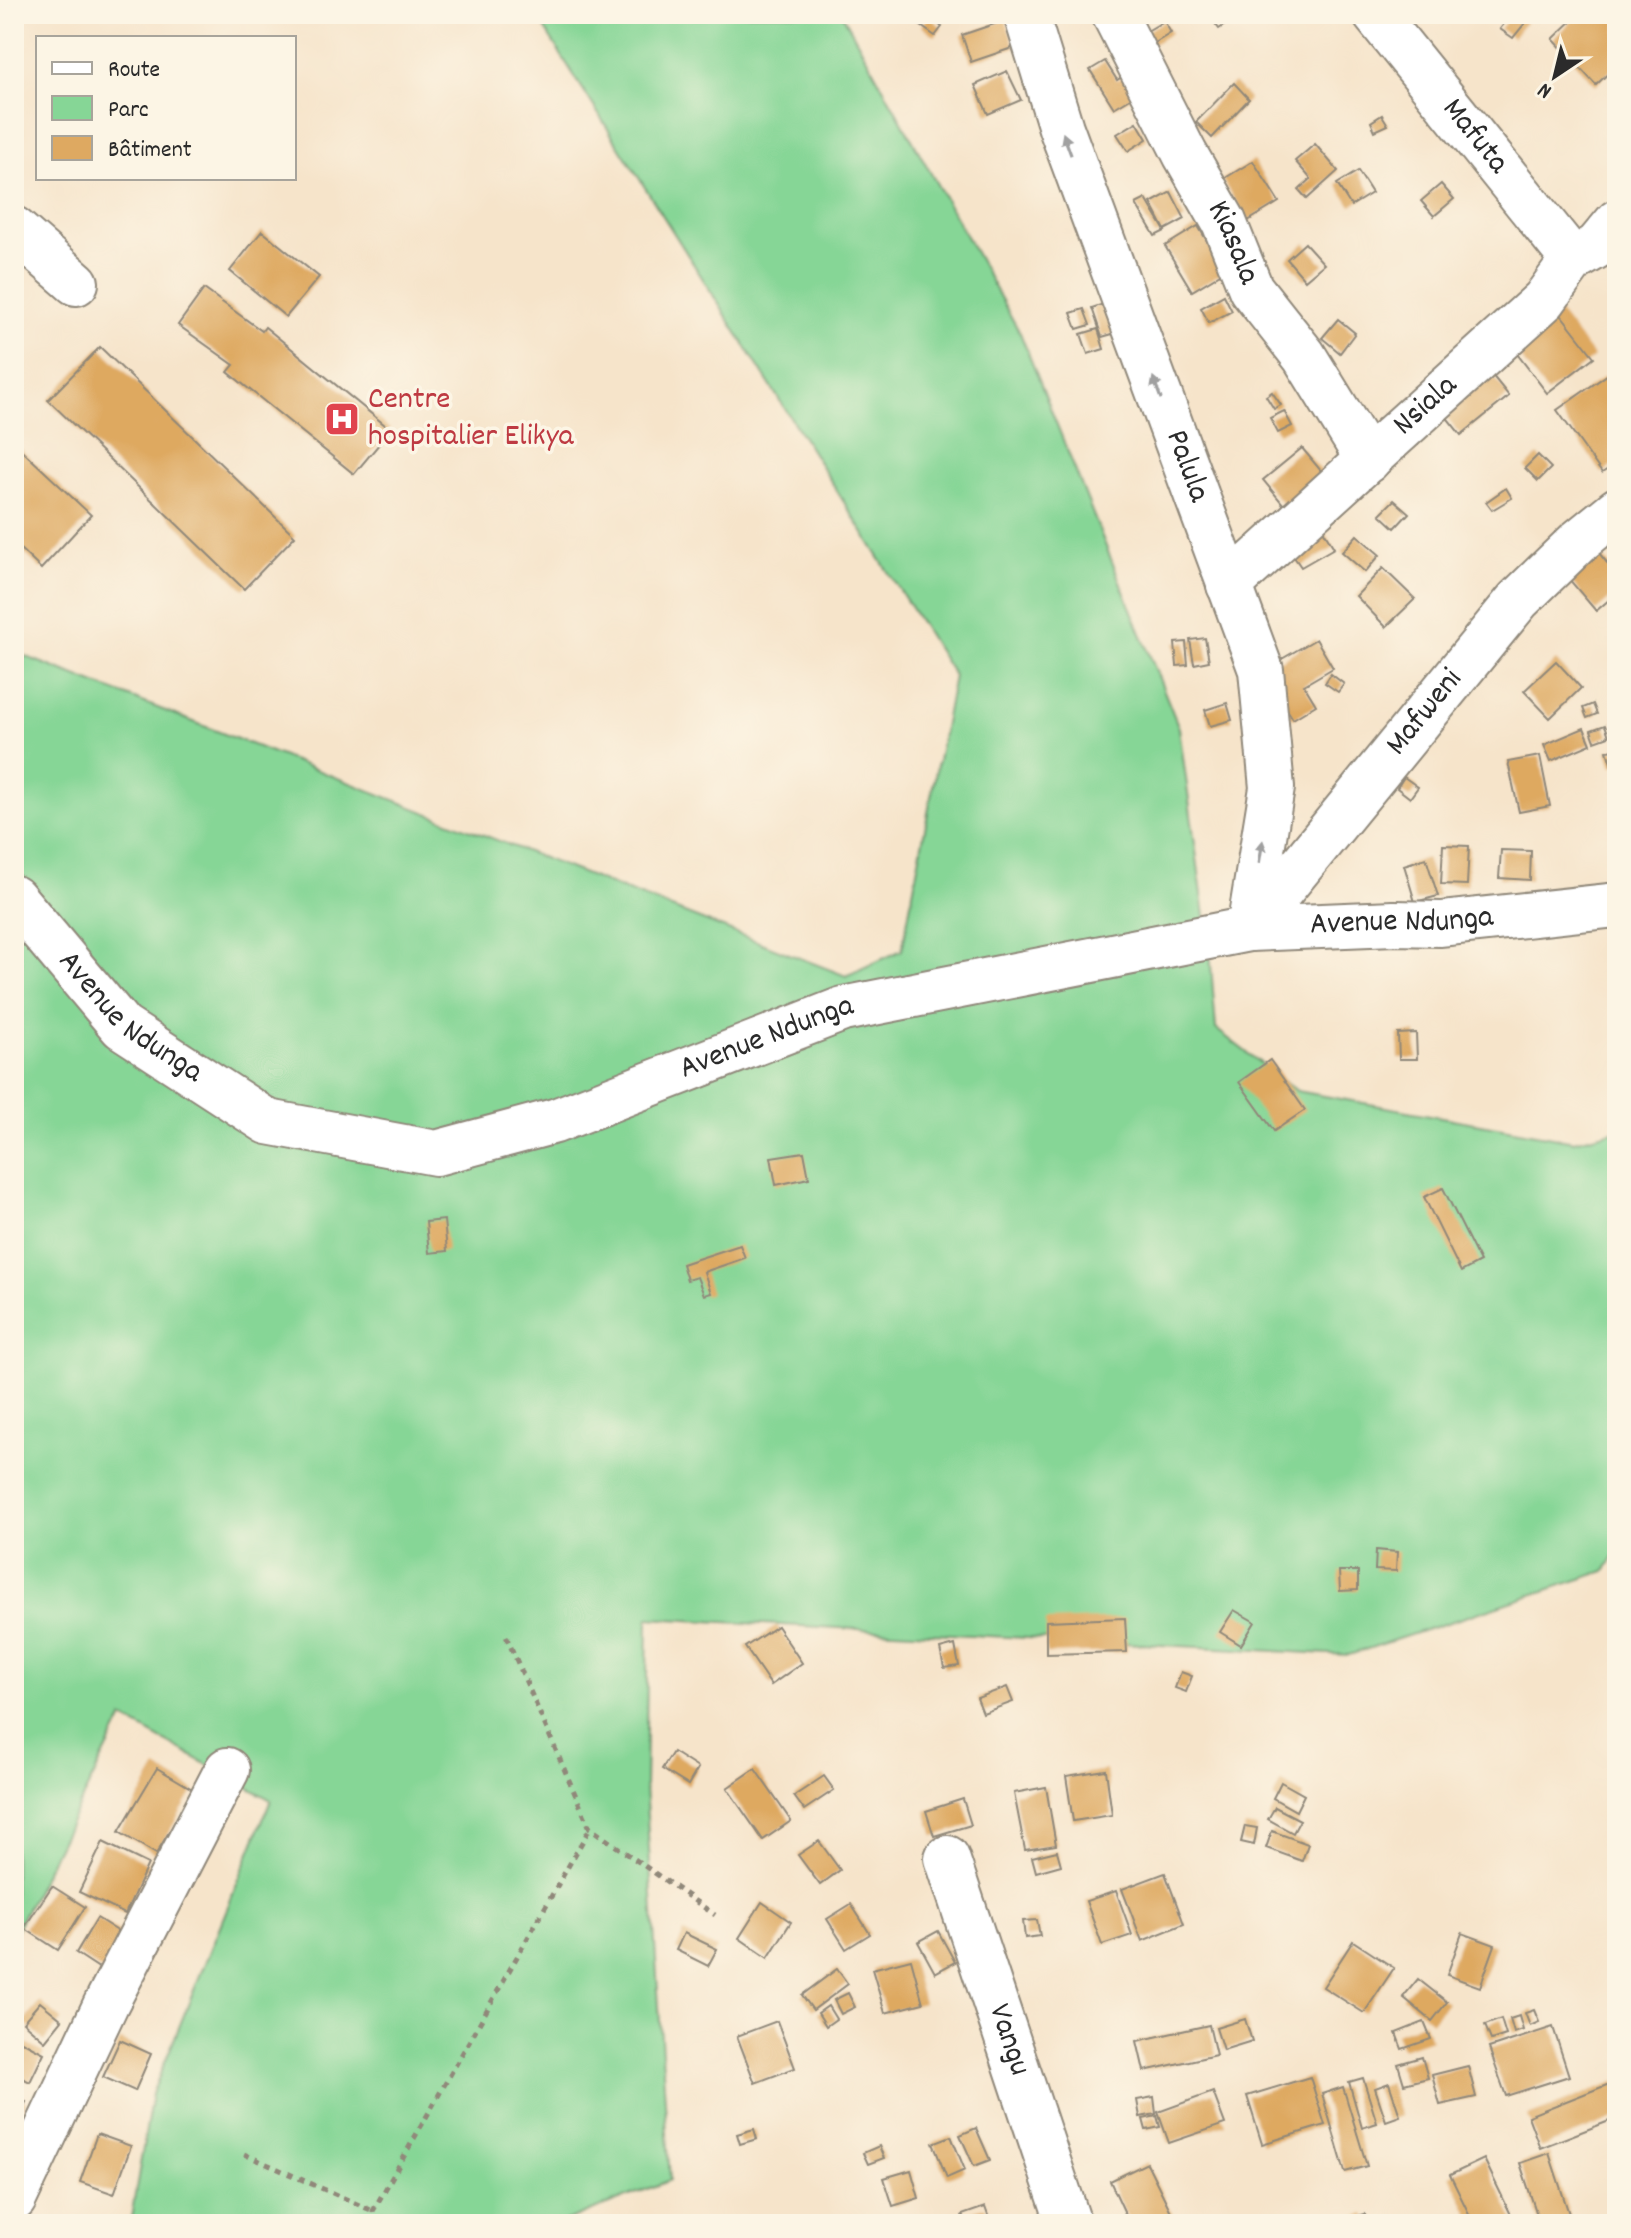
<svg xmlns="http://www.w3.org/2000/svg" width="1631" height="2238" font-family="Dekko,sans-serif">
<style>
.green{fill:#86d696;stroke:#588060;stroke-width:2}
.building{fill:#dea961}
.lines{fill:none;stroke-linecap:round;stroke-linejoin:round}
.minor-casing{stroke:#90887a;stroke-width:48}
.path{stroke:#90887a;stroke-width:5;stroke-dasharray:6 6;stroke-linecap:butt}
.minor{stroke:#fff;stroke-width:44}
.oneway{fill:#a0a0a0}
.labels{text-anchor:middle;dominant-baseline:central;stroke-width:7;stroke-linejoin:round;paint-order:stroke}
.street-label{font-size:32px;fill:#2b2b2b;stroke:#fcf5e5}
.health-label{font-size:32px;fill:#be3a42;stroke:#fcf5e5;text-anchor:start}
</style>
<rect width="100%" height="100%" fill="#fcf5e5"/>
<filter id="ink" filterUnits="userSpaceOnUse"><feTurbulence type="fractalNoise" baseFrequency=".0125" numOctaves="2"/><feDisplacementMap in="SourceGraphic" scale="16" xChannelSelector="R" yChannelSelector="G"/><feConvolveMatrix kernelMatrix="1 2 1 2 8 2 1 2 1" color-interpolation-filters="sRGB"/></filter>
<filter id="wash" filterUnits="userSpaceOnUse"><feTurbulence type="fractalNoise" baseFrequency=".006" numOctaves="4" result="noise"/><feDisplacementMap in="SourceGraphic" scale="32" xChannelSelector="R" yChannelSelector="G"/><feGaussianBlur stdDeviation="1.8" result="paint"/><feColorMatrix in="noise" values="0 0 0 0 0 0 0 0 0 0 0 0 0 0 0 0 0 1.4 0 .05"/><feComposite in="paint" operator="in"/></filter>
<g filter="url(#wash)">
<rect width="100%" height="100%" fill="#f6e4ca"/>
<polygon class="green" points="533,14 842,14 1020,333 1179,728 1210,952 1216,1029 1297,1091 1574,1141 1617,1130 1617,1552 1605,1571 1349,1655 648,1618 645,1786 670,2180 559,2224 130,2224 152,2094 271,1800 123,1718 14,1934 14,652 846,976 902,950 954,676 541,23"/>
<g id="blocks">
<g class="building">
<polygon points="1208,14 1241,14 1219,29"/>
<polygon points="1512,14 1516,14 1526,22 1513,38 1500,29"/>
<polygon points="1579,14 1617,14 1617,65 1596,85 1553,39"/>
<polygon points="928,16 942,27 935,36 921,26"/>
<polygon points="1006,20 1015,47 971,62 962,35"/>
<polygon points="1164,21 1171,33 1150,46 1142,34"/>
<polygon points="1105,61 1117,80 1125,75 1137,94 1114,108 1090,70"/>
<polygon points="1007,71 1021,100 988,114 975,85"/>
<polygon points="1234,83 1249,99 1212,138 1196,122"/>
<polygon points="1382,115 1388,125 1375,131 1371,122"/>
<polygon points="1137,122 1147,139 1128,151 1117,134"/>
<polygon points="1315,144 1338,171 1307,199 1299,190 1311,179 1295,161"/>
<polygon points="1253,161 1279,202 1248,221 1222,180"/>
<polygon points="1358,171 1372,193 1351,206 1337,184"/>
<polygon points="1441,184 1454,199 1434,216 1421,201"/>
<polygon points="1171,192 1185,219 1165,230 1151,203"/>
<polygon points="1146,199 1165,231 1155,236 1136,204"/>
<polygon points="1198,226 1225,271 1192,291 1165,246"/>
<polygon points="262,231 319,277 286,317 230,271"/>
<polygon points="1305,243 1324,264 1305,280 1287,259"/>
<polygon points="204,289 262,331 265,327 391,430 354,474 228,372 234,365 178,325"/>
<polygon points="1224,295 1232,311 1209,323 1201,308"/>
<polygon points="1107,303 1116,333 1102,337 1092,308"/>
<polygon points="1555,307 1594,357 1547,393 1508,342"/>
<polygon points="1084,309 1090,325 1077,329 1071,313"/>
<polygon points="1338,319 1355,333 1340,353 1322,338"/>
<polygon points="1098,329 1104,349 1088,354 1081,334"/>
<polygon points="100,347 295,536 244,589 48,400"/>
<polygon points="1617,368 1617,463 1602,473 1557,410"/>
<polygon points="1492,375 1509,396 1461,435 1444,414"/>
<polygon points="1272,392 1281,405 1274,409 1266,396"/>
<polygon points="1284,411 1292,426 1278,433 1270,418"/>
<polygon points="14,443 91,515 41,569 14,543"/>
<polygon points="1302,448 1327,478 1288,510 1263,480"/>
<polygon points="1538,455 1551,468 1538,481 1525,468"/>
<polygon points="1506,488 1512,498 1492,510 1486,502"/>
<polygon points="1394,500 1409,513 1395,528 1380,514"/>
<polygon points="1322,528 1334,548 1301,567 1288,548"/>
<polygon points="1357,535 1380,555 1365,572 1342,552"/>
<polygon points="1599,553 1617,575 1617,593 1596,611 1568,578"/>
<polygon points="1383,568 1415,599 1386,627 1356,596"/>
<polygon points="1205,638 1209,661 1194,664 1190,640"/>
<polygon points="1316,639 1333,668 1304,685 1316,705 1293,719 1263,670"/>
<polygon points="1186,642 1188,665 1177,666 1175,643"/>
<polygon points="1556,661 1581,688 1550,718 1524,691"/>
<polygon points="1331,674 1344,684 1338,692 1325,683"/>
<polygon points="1227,703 1232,720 1210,726 1205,710"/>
<polygon points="1593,704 1597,714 1587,718 1583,708"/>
<polygon points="1605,725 1609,736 1595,741 1591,730"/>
<polygon points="1584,728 1591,744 1551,761 1544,745"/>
<polygon points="1615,750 1617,765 1612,766 1607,751"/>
<polygon points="1540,756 1550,806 1519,812 1508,762"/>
<polygon points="1404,777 1418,787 1410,798 1397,788"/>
<polygon points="1443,845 1469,846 1467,885 1441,884"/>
<polygon points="1501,850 1531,851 1530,880 1499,878"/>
<polygon points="1426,858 1438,896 1415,902 1404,865"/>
<polygon points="1416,1033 1417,1059 1399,1059 1398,1034"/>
<polygon points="1270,1060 1305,1110 1274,1131 1239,1082"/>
<polygon points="804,1152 809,1178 776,1185 771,1157"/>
<polygon points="1443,1188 1480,1262 1461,1272 1424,1197"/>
<polygon points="444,1220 447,1251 429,1253 426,1222"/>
<polygon points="740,1245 745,1258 704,1272 711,1293 704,1295 697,1277 687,1280 682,1264"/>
<polygon points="1376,1550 1397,1552 1396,1571 1375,1570"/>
<polygon points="1339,1571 1358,1571 1358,1590 1340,1591"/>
<polygon points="1234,1610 1255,1622 1241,1645 1220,1632"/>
<polygon points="1125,1618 1127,1652 1046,1654 1046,1621"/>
<polygon points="777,1626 802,1663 771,1685 745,1647"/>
<polygon points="955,1645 959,1666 944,1668 940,1649"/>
<polygon points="1181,1672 1192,1676 1186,1692 1175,1688"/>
<polygon points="1007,1687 1013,1702 983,1713 977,1698"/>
<polygon points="673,1752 698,1768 688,1785 662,1769"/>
<polygon points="157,1768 194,1790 156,1854 119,1832"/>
<polygon points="755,1769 791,1821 763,1840 727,1788"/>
<polygon points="1106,1770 1112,1815 1073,1821 1066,1776"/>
<polygon points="824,1776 834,1790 804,1810 794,1796"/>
<polygon points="1281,1782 1304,1795 1296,1811 1273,1798"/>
<polygon points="1046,1787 1056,1845 1025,1850 1014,1793"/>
<polygon points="963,1799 971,1825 934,1836 926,1811"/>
<polygon points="1275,1807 1300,1820 1293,1833 1268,1819"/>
<polygon points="1245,1826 1257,1828 1254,1845 1241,1842"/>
<polygon points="1272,1831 1308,1844 1302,1861 1266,1848"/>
<polygon points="819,1841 840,1870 820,1885 798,1855"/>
<polygon points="103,1842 148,1864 125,1914 79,1892"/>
<polygon points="1057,1851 1061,1865 1036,1872 1032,1857"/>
<polygon points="1165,1873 1184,1924 1142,1941 1122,1889"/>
<polygon points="52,1886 85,1907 58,1950 24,1928"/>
<polygon points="1116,1891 1132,1935 1102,1945 1086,1901"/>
<polygon points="762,1902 791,1922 768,1958 739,1938"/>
<polygon points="851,1904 870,1934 846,1949 827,1919"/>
<polygon points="97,1918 127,1937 105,1972 76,1953"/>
<polygon points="1037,1920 1040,1936 1025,1938 1023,1921"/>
<polygon points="938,1931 955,1962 935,1973 918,1942"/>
<polygon points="684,1933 717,1949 708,1966 676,1950"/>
<polygon points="1462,1933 1495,1945 1480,1987 1447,1975"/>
<polygon points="1353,1941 1394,1968 1364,2013 1323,1987"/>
<polygon points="911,1959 923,2003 885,2013 872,1969"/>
<polygon points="837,1969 848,1984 813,2010 802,1995"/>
<polygon points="1418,1979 1447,2002 1432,2021 1403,1997"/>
<polygon points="848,1993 855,2007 841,2014 834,2000"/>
<polygon points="40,2002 62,2020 45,2041 23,2022"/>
<polygon points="828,2006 836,2019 826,2026 818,2013"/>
<polygon points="1534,2010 1539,2022 1530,2026 1525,2013"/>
<polygon points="1519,2016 1523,2030 1514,2033 1510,2019"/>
<polygon points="1245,2019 1252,2041 1223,2050 1216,2028"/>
<polygon points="1501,2019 1506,2035 1491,2040 1485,2025"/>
<polygon points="777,2021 795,2068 755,2083 737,2036"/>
<polygon points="1424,2022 1431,2039 1402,2049 1396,2033"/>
<polygon points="1209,2025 1216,2055 1144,2071 1137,2041"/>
<polygon points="1553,2027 1569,2076 1506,2096 1489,2048"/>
<polygon points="14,2037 44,2053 30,2082 14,2074"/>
<polygon points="120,2040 151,2054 135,2091 103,2077"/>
<polygon points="1422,2057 1428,2078 1404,2084 1398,2064"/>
<polygon points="1468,2066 1476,2097 1440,2105 1432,2075"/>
<polygon points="1310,2077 1325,2125 1262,2144 1247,2096"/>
<polygon points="1363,2078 1377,2123 1362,2128 1349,2082"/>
<polygon points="1617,2081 1617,2118 1540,2148 1528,2116"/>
<polygon points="1389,2083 1400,2116 1386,2121 1375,2088"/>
<polygon points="1343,2087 1367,2166 1345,2172 1322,2094"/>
<polygon points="1213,2092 1225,2124 1169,2143 1158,2112"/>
<polygon points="14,2096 26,2102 14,2125"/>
<polygon points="1154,2097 1156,2114 1140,2117 1137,2100"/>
<polygon points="1157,2116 1160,2127 1146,2130 1143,2119"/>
<polygon points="976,2128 990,2160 974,2166 960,2135"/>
<polygon points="754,2129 757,2139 740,2144 737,2134"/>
<polygon points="97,2134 131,2146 114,2194 80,2182"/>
<polygon points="951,2136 965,2170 947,2178 933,2143"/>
<polygon points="879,2146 884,2158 868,2164 863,2153"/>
<polygon points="1549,2153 1570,2217 1550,2224 1540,2224 1520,2163"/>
<polygon points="1484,2159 1515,2223 1512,2224 1474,2224 1450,2175"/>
<polygon points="1147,2163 1177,2224 1130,2224 1110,2181"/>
<polygon points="911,2170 919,2198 893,2206 884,2178"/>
<polygon points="985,2207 991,2224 966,2224 962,2215"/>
<polygon points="1365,2214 1368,2224 1349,2224 1348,2219"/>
</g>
</g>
</g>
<g filter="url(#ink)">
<use href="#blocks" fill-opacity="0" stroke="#90887a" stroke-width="2"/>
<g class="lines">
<g class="minor-casing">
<g id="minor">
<path id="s1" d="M 1026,14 L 1061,128 L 1261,670 L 1272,788 L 1249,929"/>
<path id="s2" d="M 1114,14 L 1185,154 L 1224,222 L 1251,289 L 1304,356 L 1368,460"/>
<path id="s3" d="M 1375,14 L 1573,260"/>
<polyline points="14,229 76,283"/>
<path id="s4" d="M 1229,585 L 1544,300 L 1573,260 L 1597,246 L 1617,222"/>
<path id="s5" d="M 14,898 L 122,1027 L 268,1122 L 436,1153 L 555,1121 L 843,1009 L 1249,929 L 1394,923 L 1441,924 L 1617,905"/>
<path id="s6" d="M 1251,927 L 1518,600 L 1579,541 L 1617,510"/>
<path id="s7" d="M 947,1858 L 1069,2224"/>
<polyline points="14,2199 106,2004 227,1770"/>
</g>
</g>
<g class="path">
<polyline points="506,1636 590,1828 715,1915"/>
<polyline points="244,2154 373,2211"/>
<polyline points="374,2224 373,2211 590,1828"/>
</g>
<use href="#minor" class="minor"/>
</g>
<defs><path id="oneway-solid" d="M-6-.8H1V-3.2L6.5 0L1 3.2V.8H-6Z" transform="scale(2)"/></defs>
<g class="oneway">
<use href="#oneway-solid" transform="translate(1067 144) rotate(-110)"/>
<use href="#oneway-solid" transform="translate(1157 388) rotate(-110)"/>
<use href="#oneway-solid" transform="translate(1261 852) rotate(-81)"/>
</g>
</g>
<defs>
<g id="hospital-square" transform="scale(1.8)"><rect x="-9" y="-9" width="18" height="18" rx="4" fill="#e0444e" stroke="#fcf5e5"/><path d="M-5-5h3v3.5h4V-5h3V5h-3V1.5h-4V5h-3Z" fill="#fff"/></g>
</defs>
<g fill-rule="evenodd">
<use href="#hospital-square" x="342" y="419"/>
</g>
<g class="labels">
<g class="street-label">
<text stroke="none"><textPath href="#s3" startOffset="158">Mafuta</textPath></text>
<text stroke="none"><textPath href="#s2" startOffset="258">Kiasala</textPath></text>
<text stroke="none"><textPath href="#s4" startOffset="266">Nsiala</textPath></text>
<text stroke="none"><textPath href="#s1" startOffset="480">Palula</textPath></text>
<text stroke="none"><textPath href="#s6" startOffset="276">Mafweni</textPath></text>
<text stroke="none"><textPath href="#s5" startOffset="1512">Avenue Ndunga</textPath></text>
<text stroke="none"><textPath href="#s5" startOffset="168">Avenue Ndunga</textPath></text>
<text stroke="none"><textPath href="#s5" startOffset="864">Avenue Ndunga</textPath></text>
<text stroke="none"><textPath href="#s7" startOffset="192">Vangu</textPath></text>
</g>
<g class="health-label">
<text x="368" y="401">Centre<tspan x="368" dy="37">hospitalier Elikya</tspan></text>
</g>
</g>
<rect width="1631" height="2238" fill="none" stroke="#fcf5e5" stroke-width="48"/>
<rect x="36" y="36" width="260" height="144" fill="#fcf5e5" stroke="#a8a49b" stroke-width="2"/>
<rect x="52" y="62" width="40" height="12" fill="#ffffff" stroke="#a8a49b" stroke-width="2"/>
<text x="108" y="76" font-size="24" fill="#2b2b2b">Route</text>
<rect x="52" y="96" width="40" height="24" fill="#86d696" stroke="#a8a49b" stroke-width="2"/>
<text x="108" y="116" font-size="24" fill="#2b2b2b">Parc</text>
<rect x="52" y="136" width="40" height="24" fill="#dea961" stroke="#a8a49b" stroke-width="2"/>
<text x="108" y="156" font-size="24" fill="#2b2b2b">Bâtiment</text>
<g transform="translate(1555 76) rotate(215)" stroke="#fcf5e5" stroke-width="6" paint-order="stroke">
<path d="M0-6L14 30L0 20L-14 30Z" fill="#2b2b2b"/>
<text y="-12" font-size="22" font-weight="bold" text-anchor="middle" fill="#2b2b2b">N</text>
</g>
</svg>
